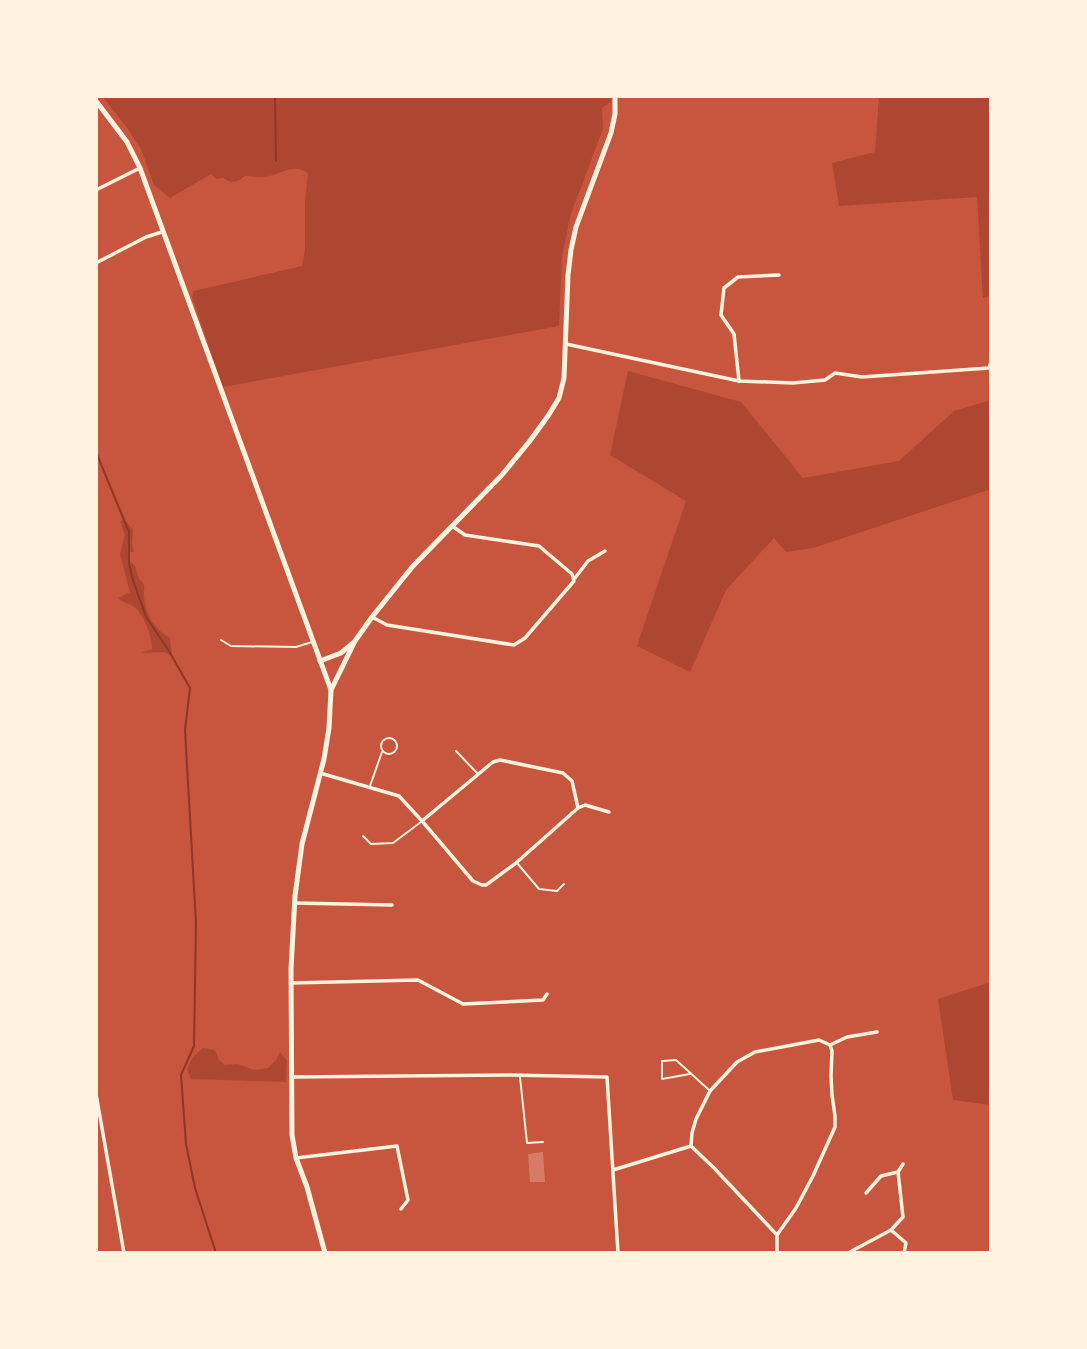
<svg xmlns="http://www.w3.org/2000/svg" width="1087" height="1349" font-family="'Varela Round',sans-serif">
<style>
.green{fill:#ae4732}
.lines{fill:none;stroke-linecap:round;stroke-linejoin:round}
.stream{stroke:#8f3625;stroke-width:2}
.building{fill:#d67c66}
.service{stroke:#fff3e0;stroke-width:2}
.minor{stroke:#fff3e0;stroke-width:3.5}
.tertiary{stroke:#fff3e0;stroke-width:5}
</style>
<rect width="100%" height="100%" fill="#c8553d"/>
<g class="green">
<path d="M 102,96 L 610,96 L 611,102 L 602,108 L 603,129 L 571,214 L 562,256 L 559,326 L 223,387 L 192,297 L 194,291 L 302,266 L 305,250 L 305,202 L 308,173 C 294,163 283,173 269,176 C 261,178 252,176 245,176 C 236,183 232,184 223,178 L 216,179 L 211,174 L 170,198 L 154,185 L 141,149 L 128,129 Z"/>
<polygon points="879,96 991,96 991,296 983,298 977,197 839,206 832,163 875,152"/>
<polygon points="628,371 741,402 803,478 899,461 954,411 991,400 991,489 813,548 786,552 774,538 726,590 690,672 637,646 686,501 610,455"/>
<path d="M 125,520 L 133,530 L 132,545 L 134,552 L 130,552 L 130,562 C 137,566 135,568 138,576 C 140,582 141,579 144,585 C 145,589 143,593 144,596 C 145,614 155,630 170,638 L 172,656 L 164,652 L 141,653 L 152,649 C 153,638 143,612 133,606 C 128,603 123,603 118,598 L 130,592 L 120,554 L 125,535 L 120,521 Z"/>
<polygon points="991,982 991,1105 953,1100 938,999"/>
<polygon points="203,1048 215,1050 219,1060 225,1065 238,1064 254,1070 268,1068 276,1060 280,1052 287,1061 286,1082 191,1079 187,1070 192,1058"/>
</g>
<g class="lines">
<g class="stream">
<polyline points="275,96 276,161"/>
<polyline points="96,452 129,532 129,563 133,580 146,617 169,651 190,688 185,730 196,923 194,1046 181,1075 186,1144 195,1188 216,1253"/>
</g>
</g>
<polygon class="building" points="543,1152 545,1182 530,1182 528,1154"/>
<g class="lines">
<g class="service">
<polyline points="221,640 231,646 296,647 312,642"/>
<circle cx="389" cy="746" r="8"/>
<polyline points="456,751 477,773"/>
<polyline points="370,786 382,752"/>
<polyline points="363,836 371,844 393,843 421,822"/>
<polyline points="517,863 539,889 557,891 564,884"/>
<polyline points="690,1074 662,1079 662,1061 676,1060 709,1090"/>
<polyline points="520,1077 527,1143 543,1142"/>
</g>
<g class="minor">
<polyline points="96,190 140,168"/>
<polyline points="96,263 146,237 162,232"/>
<polyline points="566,344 739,381 793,383 825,380 835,373 862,377 989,368 991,362"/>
<polyline points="739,381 734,334 721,315 724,288 738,277 779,275"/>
<polyline points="575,578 588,561 605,551"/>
<polyline points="372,617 387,625 514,645 525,638 574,581 572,574 539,546 465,535 452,526"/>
<polyline points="320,773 399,796 422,821 493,762 500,760 563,773 572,781 578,808 516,863 486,885 482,885 473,881 422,821"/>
<polyline points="578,808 585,805 609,812"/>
<polyline points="294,903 392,905"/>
<polyline points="291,983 418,980 463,1004 543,1000 547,994"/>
<polyline points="830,1045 847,1037 877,1032"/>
<polyline points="292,1077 510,1075 607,1077 618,1253"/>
<polyline points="96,1094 124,1253"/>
<polyline points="296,1158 397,1146 408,1200 401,1209"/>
<polyline points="613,1170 691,1146"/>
<polyline points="866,1193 881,1176 898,1172"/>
<polyline points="891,1230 906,1243 904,1253"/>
<polyline points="777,1253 777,1235 796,1208 813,1176 835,1127 835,1116 832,1095 831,1076 832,1051 830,1045 819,1040 755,1052 737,1062 710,1091 696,1119 692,1133 691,1146 714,1168 777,1235"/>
<polyline points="848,1253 891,1230 903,1217 898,1172 903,1164"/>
</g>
<g class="tertiary">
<polyline points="96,101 127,142 140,168 331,690 329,728 324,759 302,844 295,896 291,969 292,1135 296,1158 307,1187 325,1253"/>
<polyline points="320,661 341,653 353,643"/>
<polyline points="331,690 355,641 372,617 413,566 501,476 529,442 548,416 559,398 564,378 568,275 571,250 576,227 611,133 615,114 615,96"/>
</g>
</g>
<rect width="1087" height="1349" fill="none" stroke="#fff3e0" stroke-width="196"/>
</svg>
